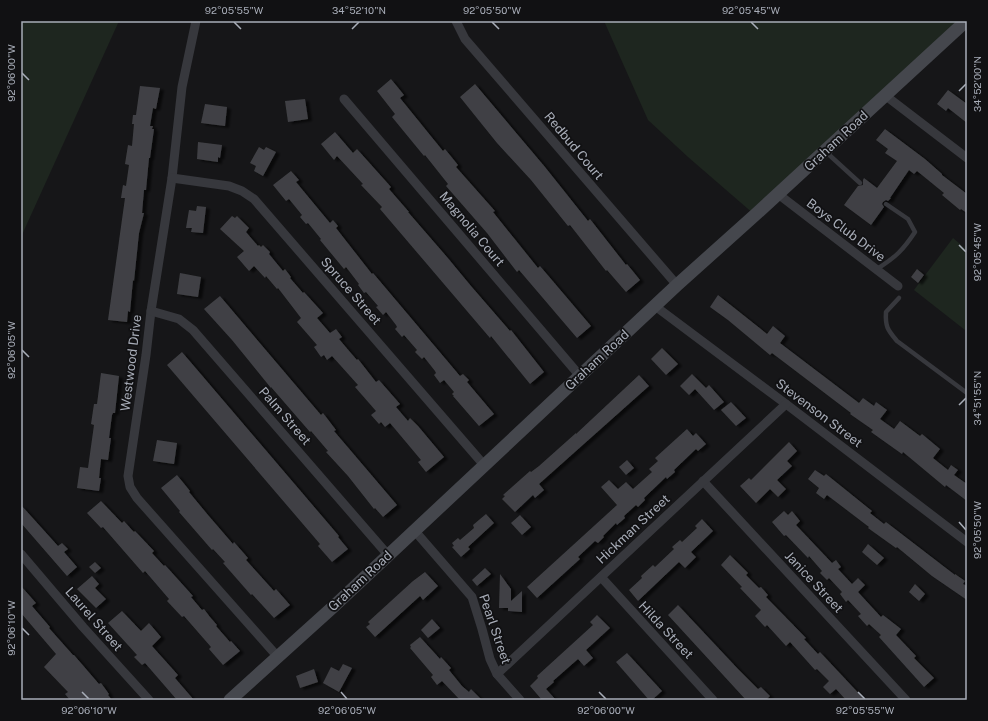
<svg xmlns="http://www.w3.org/2000/svg" width="988" height="721" font-family="'Public Sans',sans-serif">
<style>
.green{fill:#1e261f}
.building{fill:#404145;filter:url(#shadow)}
.lines{fill:none;stroke-linecap:round;stroke-linejoin:round}
.lane{stroke:#37383d;stroke-width:4.5}
.street{stroke:#37383d;stroke-width:9}
.secondary{stroke:#45474d;stroke-width:13}
.ticks{fill:none;stroke:#a8adb8;stroke-width:1.5}
.labels{text-anchor:middle;dominant-baseline:central;stroke-width:3.5;stroke-linejoin:round;paint-order:stroke}
.street-label{font-size:13px;fill:#a8adb8;stroke:#111113}
.neatline{fill:none;stroke:#a8adb8;stroke-width:1.5}
.ticks-label{font-size:10px;text-anchor:middle;fill:#a8adb8}
</style>
<defs>
<filter id="shadow"><feDropShadow dx="4" dy="2" stdDeviation="1" flood-color="#0009"/></filter>
</defs>
<rect width="100%" height="100%" fill="#161618"/>
<g class="green">
<polygon points="21,21 119,21 21,237"/>
<polygon points="604,21 966,21 755,215 688,157 648,120"/>
<polygon points="953,238 967,250 967,328 965,330 914,290"/>
</g>
<g class="building">
<polygon points="391,79 404,95 400,98 443,151 445,149 458,165 456,167 495,211 493,212 538,268 540,266 591,326 577,338 519,270 517,272 487,233 446,186 448,184 425,155 424,156 392,117 395,114 377,91"/>
<polygon points="475,84 545,167 588,221 590,219 626,265 627,264 640,280 626,292 607,270 606,271 570,225 568,226 531,180 497,143 460,97"/>
<polygon points="140,86 160,88 156,109 153,108 150,126 153,126 152,129 154,129 150,158 149,158 146,190 144,190 142,213 144,213 139,233 134,281 133,280 130,312 128,311 127,322 108,320 125,198 121,198 123,185 126,186 129,165 125,164 128,145 132,146 134,124 132,124 133,115 136,115"/>
<polygon points="948,90 967,104 967,123 948,108 946,111 937,104"/>
<polygon points="305,99 308,119 288,122 285,101"/>
<polygon points="205,104 227,107 225,126 201,123"/>
<polygon points="885,129 925,159 942,174 942,175 967,194 967,213 961,209 960,210 942,195 944,193 917,171 914,174 909,170 890,198 891,198 888,201 886,200 883,202 882,204 884,207 871,225 844,205 858,186 863,185 863,180 864,178 877,188 897,161 885,153 888,149 876,140"/>
<polygon points="335,132 353,153 357,149 391,187 389,189 409,212 408,212 447,257 471,286 510,331 511,330 544,372 530,384 491,336 490,338 380,209 382,207 361,185 363,184 337,156 334,160 321,144"/>
<polygon points="198,142 222,145 220,158 218,157 218,162 197,159"/>
<polygon points="259,147 264,150 266,147 276,152 263,176 254,171 256,166 250,163"/>
<polygon points="291,171 299,180 296,182 330,223 333,220 338,226 336,228 372,274 373,273 460,376 463,374 469,380 467,382 494,414 479,426 453,396 454,396 452,394 454,392 444,380 440,383 434,375 436,373 435,371 424,357 422,359 415,352 417,350 404,335 402,337 395,329 397,327 396,325 386,312 383,315 376,307 378,306 366,292 364,293 358,285 359,284 346,267 344,269 320,240 321,239 308,223 306,224 300,217 302,215 289,199 286,201 273,185"/>
<polygon points="197,206 206,207 203,233 191,232 192,228 186,228 189,210 196,211"/>
<polygon points="232,216 235,218 237,216 249,228 246,232 258,246 259,245 261,247 263,245 270,252 269,254 283,271 285,269 291,277 290,278 303,293 304,292 323,313 317,318 330,333 336,329 342,337 339,339 350,352 357,360 358,359 376,382 379,380 400,404 396,407 408,421 410,418 418,426 444,457 426,472 418,462 421,460 390,423 385,427 381,422 379,424 371,415 376,411 355,387 358,385 332,356 327,360 324,355 321,357 314,347 317,345 297,322 301,318 278,288 277,289 266,276 265,278 254,266 249,271 237,257 244,251 220,229"/>
<polygon points="917,269 924,275 918,283 911,277"/>
<polygon points="180,273 201,277 198,297 177,294"/>
<polygon points="718,295 767,334 773,326 785,336 780,343 859,403 863,398 874,406 876,402 887,410 880,419 894,429 900,421 920,436 922,434 940,449 933,458 948,470 951,465 958,470 954,475 967,484 967,501 946,485 945,487 903,452 902,454 871,432 873,430 850,414 851,413 772,353 770,355 728,320 710,307"/>
<polygon points="220,296 321,415 323,413 336,430 334,431 397,505 383,517 375,508 374,509 348,476 326,452 328,451 311,431 310,432 271,387 271,388 232,340 204,309"/>
<polygon points="662,348 678,364 666,375 651,359"/>
<polygon points="182,352 339,536 338,537 348,549 332,562 318,546 320,544 167,365"/>
<polygon points="101,373 119,376 115,413 113,413 112,415 109,438 111,438 108,460 101,459 99,478 101,478 99,491 77,488 80,467 88,468 94,425 91,424 94,404 97,404"/>
<polygon points="692,374 706,388 709,385 724,402 714,410 695,389 689,395 680,386"/>
<polygon points="639,375 649,386 539,484 544,490 535,498 533,495 515,512 502,499 505,496 503,495 530,471 531,472 539,466 576,433 576,434"/>
<polygon points="731,402 746,418 736,426 721,410"/>
<polygon points="687,429 693,436 696,433 706,444 698,451 696,449 674,470 675,472 667,479 666,477 644,498 645,500 638,507 636,505 624,516 625,518 617,525 616,523 603,536 604,537 598,543 595,541 578,557 580,559 537,598 527,587 617,505 601,487 609,480 618,489 626,482 633,489 652,472 649,469 658,461 655,458"/>
<polygon points="157,440 177,443 174,464 153,461"/>
<polygon points="789,442 797,451 787,461 792,466 777,480 786,489 778,497 770,489 756,503 740,486 749,478 751,480"/>
<polygon points="627,460 634,468 626,475 619,467"/>
<polygon points="815,470 824,476 826,474 872,511 870,513 884,524 886,522 955,575 955,574 965,581 963,584 967,586 967,600 932,576 897,547 896,548 868,528 869,527 827,495 824,499 816,493 819,488 808,479"/>
<polygon points="177,475 190,491 189,492 208,515 233,544 234,542 248,558 246,560 274,591 276,589 290,605 274,618 252,594 251,595 223,563 225,562 213,549 212,550 179,512 180,511 161,488"/>
<polygon points="101,501 122,523 124,521 132,530 134,532 135,531 154,551 152,553 164,566 165,565 193,596 191,597 202,610 204,609 210,617 217,625 216,626 230,642 231,641 240,651 223,665 209,649 211,647 184,616 182,617 167,601 169,599 145,571 143,573 103,527 101,528 87,513"/>
<polygon points="21,505 58,546 62,543 68,549 64,552 77,567 67,576 21,523"/>
<polygon points="784,511 788,515 792,511 800,521 796,525 832,563 836,560 841,567 838,569 852,584 858,578 865,585 858,592 881,617 883,615 901,629 896,635 916,656 914,658 934,678 924,687 879,637 881,635 869,624 867,626 858,616 861,614 848,600 846,602 840,594 842,592 829,578 827,580 820,573 822,571 809,556 808,558 786,535 784,536 772,522"/>
<polygon points="486,514 494,523 468,547 470,549 461,557 452,547 454,546 452,543 458,538 460,540 474,528 473,525"/>
<polygon points="520,515 531,527 522,535 511,523"/>
<polygon points="702,519 713,531 691,552 696,557 685,568 679,562 638,601 629,590 642,578 641,576 653,565 655,567 674,549 672,547 680,540 682,542 697,528 695,526"/>
<polygon points="868,544 884,558 877,565 862,552"/>
<polygon points="730,555 748,573 746,575 759,588 761,587 768,595 766,597 806,638 804,639 818,654 820,652 865,700 846,700 836,689 830,694 823,687 829,681 817,669 815,670 790,642 786,646 767,625 765,627 755,616 761,610 740,588 742,587 721,565"/>
<polygon points="95,562 101,568 95,573 89,567"/>
<polygon points="485,568 491,574 477,586 472,580"/>
<polygon points="425,572 438,586 423,600 420,596 375,637 366,627 370,624 368,622 413,581"/>
<polygon points="500,574 511,589 511,601 522,591 522,612 508,611 508,608 499,608"/>
<polygon points="92,576 99,584 95,588 106,599 96,608 77,589"/>
<polygon points="915,584 925,594 919,601 909,592"/>
<polygon points="21,586 36,603 32,606 50,627 49,628 73,655 74,655 99,684 101,683 109,694 108,695 112,700 70,700 65,694 68,692 44,667 56,654 21,613"/>
<polygon points="678,605 738,669 758,689 761,687 770,696 766,700 746,700 668,615"/>
<polygon points="122,611 141,631 149,623 161,637 152,646 178,675 175,678 194,700 177,700 145,663 142,665 134,657 137,655 108,623"/>
<polygon points="597,615 610,628 586,650 593,658 584,666 578,659 553,681 554,682 546,689 556,700 542,700 530,686 538,678 537,676 593,625 590,622"/>
<polygon points="432,619 440,628 428,638 421,630"/>
<polygon points="420,637 440,659 441,657 451,668 449,670 462,686 469,692 471,689 482,700 460,700 442,681 437,685 431,677 433,675 410,648 411,647 410,645"/>
<polygon points="627,653 662,691 652,700 649,700 616,662"/>
<polygon points="343,664 352,668 339,692 323,683 331,667 339,671"/>
<polygon points="314,669 318,682 300,688 296,676"/>
</g>
<g class="lines">
<g class="lane">
<polyline points="826,152 860,183"/>
<path d="M 877,269 C 896,257 903,250 915,232 L 908,219 L 886,204"/>
<path d="M 899,298 L 886,312 C 885,327 888,330 897,341 L 967,393"/>
</g>
<g class="street">
<polyline points="196,21 182,87 172,178 151,311 146,355 128,476 130,487 137,498 277,656"/>
<polyline points="456,21 465,39 677,285"/>
<polyline points="886,96 967,158"/>
<polyline points="344,99 580,376"/>
<polyline points="172,178 229,186 242,191 254,199 484,465"/>
<polyline points="778,194 898,286"/>
<polyline points="655,306 786,404 967,542"/>
<polyline points="151,311 179,319 193,330 388,555"/>
<polyline points="703,481 906,700"/>
<polyline points="414,530 472,597 482,629 490,659 497,674 520,700"/>
<polyline points="21,554 83,627 149,700"/>
<polyline points="601,577 713,700"/>
<polyline points="497,674 786,404"/>
</g>
<polyline class="secondary" points="230,700 333,607 677,285 755,215 966,21"/>
</g>
<path class="ticks" d="M 234,22 L 241,29M 492,22 L 499,29M 751,22 L 758,29M 352,29 L 359,22M 22,73 L 29,80M 959,91 L 966,84M 959,245 L 966,252M 22,350 L 29,357M 959,405 L 966,398M 959,522 L 966,530M 22,628 L 29,635M 82,692 L 89,699M 341,692 L 347,699M 599,692 L 606,699M 858,692 L 865,699"/>
<g class="labels">
<g class="street-label">
<text transform="translate(836 141) rotate(-43)">Graham Road</text>
<text transform="translate(574 146) rotate(50)">Redbud Court</text>
<text transform="translate(472 229) rotate(50)">Magnolia Court</text>
<text transform="translate(846 230) rotate(37)">Boys Club Drive</text>
<text transform="translate(351 291) rotate(49)">Spruce Street</text>
<text transform="translate(597 360) rotate(-43)">Graham Road</text>
<text transform="translate(131 363) rotate(-83)">Westwood Drive</text>
<text transform="translate(819 413) rotate(37)">Stevenson Street</text>
<text transform="translate(285 416) rotate(49)">Palm Street</text>
<text transform="translate(633 529) rotate(-43)">Hickman Street</text>
<text transform="translate(360 581) rotate(-43)">Graham Road</text>
<text transform="translate(814 582) rotate(47)">Janice Street</text>
<text transform="translate(94 619) rotate(49)">Laurel Street</text>
<text transform="translate(495 629) rotate(71)">Pearl Street</text>
<text transform="translate(666 630) rotate(47)">Hilda Street</text>
</g>
</g>
<rect width="988" height="721" fill="none" stroke="#111113" stroke-width="44"/>
<rect x="22" y="22" width="944" height="677" class="neatline"/>
<g class="ticks-label">
<text x="234" y="14">92°05'55"W</text>
<text x="359" y="14">34°52'10"N</text>
<text x="492" y="14">92°05'50"W</text>
<text x="751" y="14">92°05'45"W</text>
<text transform="translate(11 73) rotate(-90)" y="4">92°06'00"W</text>
<text transform="translate(977 84) rotate(-90)" y="4">34°52'00"N</text>
<text transform="translate(977 252) rotate(-90)" y="4">92°05'45"W</text>
<text transform="translate(11 350) rotate(-90)" y="4">92°06'05"W</text>
<text transform="translate(977 398) rotate(-90)" y="4">34°51'55"N</text>
<text transform="translate(977 530) rotate(-90)" y="4">92°05'50"W</text>
<text transform="translate(11 628) rotate(-90)" y="4">92°06'10"W</text>
<text x="89" y="714">92°06'10"W</text>
<text x="347" y="714">92°06'05"W</text>
<text x="606" y="714">92°06'00"W</text>
<text x="865" y="714">92°05'55"W</text>
</g>
</svg>
